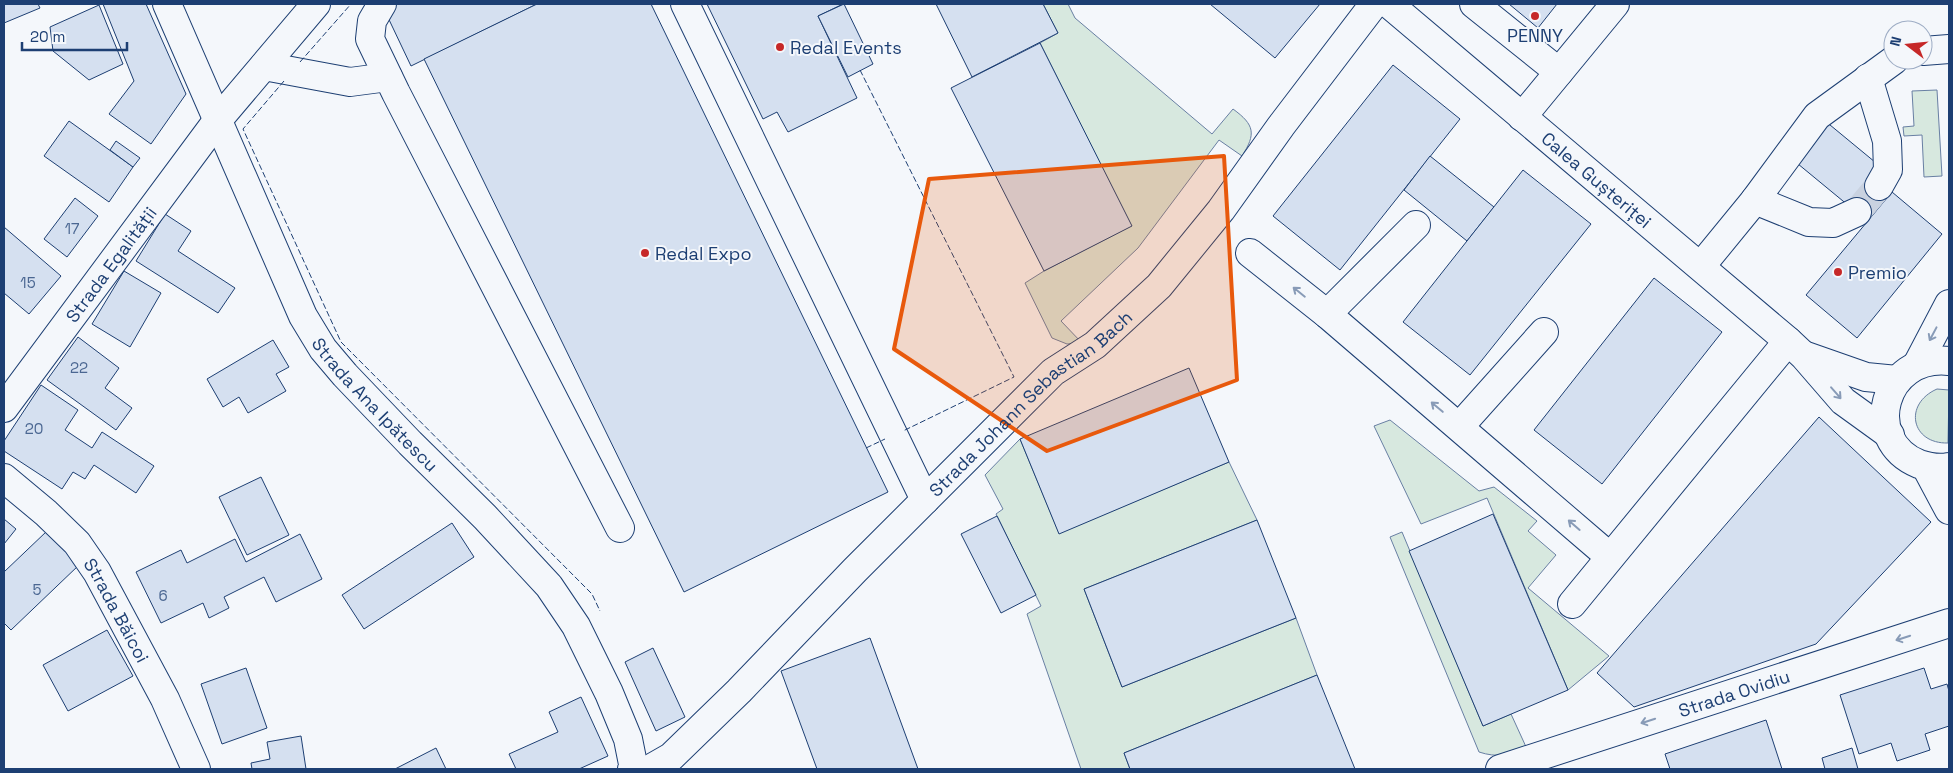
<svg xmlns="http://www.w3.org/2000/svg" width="1953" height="773" font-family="'Space Grotesk',sans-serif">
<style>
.green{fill:#d7e8df;stroke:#687fa3}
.building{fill:#d5e0f0;stroke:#1d3f73}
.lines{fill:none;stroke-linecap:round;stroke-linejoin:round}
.minor-tunnel{stroke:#c9d2e0;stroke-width:28;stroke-dasharray:28 14;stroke-linecap:butt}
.minor-casing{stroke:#1d3f73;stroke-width:30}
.major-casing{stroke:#1d3f73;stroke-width:30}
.minor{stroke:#f4f7fb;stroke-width:28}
.major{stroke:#f4f7fb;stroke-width:28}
.fence{stroke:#1d3f73;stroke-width:1;stroke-dasharray:6 2.5;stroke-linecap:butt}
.oneway{stroke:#889bb7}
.marked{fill:#e8590c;fill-opacity:0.2;stroke:#e8590c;stroke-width:4;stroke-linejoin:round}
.poi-dot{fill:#c62828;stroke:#f4f7fb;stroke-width:2}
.labels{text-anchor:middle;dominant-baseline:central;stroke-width:4;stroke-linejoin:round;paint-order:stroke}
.number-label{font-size:15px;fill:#4b6792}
.poi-label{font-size:18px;fill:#1d3f73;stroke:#f4f7fb;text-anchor:start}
.street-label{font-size:18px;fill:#1d3f73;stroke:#f4f7fb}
</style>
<rect width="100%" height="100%" fill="#f4f7fb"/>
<g class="green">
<path d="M 1043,4 L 1068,4 L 1075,18 L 1212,134 L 1233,109 C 1255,125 1256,134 1242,156 L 1219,140 L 1138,248 L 1061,321 L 1082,343 L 1067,344 L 1052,338 L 1025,283 L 1044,271 L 1131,226 L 1040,43 L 1058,33 Z"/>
<polygon points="1937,90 1942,176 1924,177 1922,135 1904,136 1903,127 1914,126 1912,91"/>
<path d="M 1937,389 L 1949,390 L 1948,443 C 1911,444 1903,404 1937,389 Z"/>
<polygon points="1390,420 1479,491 1494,487 1537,521 1528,531 1556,555 1528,588 1609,656 1568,690 1487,498 1421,524 1374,426"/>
<polygon points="1020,439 1059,533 1229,462 1257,520 1084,589 1122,687 1296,618 1317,675 1124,753 1130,769 1081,769 1027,614 1041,606 996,514 1003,509 985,475"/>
<path d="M 1402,532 L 1483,726 L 1511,714 L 1527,749 C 1510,755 1497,758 1479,752 L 1390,537 Z"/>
</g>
<g class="building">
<polygon points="4,4 38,4 40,8 4,23"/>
<polygon points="103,4 146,4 186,94 151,144 109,114 134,81"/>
<polygon points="390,4 537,4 411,66 383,7"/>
<polygon points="537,4 651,4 888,492 684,592 424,59"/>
<polygon points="707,4 840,4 841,5 818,16 857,98 788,132 777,112 763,119"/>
<polygon points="844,4 873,64 848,77 818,16"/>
<polygon points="936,4 1043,4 1058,33 972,77"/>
<polygon points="1210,4 1320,4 1275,58"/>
<polygon points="1509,4 1557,4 1538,28"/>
<polygon points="99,5 123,64 89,80 53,51 50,27"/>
<polygon points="1040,43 1132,226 1044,271 951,88"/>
<polygon points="1393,65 1460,119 1340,270 1273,216"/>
<polygon points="1824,120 1881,167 1887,193 1866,220 1792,159"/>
<polygon points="69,121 133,167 109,202 44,156"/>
<polygon points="116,141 140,158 133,167 110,150"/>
<polygon points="1430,156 1494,207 1467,241 1404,190"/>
<polygon points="1523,170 1591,224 1470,375 1403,322"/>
<polygon points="1892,192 1942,234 1857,338 1806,295"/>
<polygon points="75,198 98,216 67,257 44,239"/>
<polygon points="165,214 191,231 178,251 235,288 218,313 136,261"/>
<polygon points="4,227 61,276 29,314 4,293"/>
<polygon points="124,271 161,293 130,347 92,324"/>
<polygon points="1654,278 1722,332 1602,484 1534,430"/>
<polygon points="78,337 119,368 105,388 132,408 116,430 47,380"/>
<polygon points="273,340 289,367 276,374 286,391 248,413 239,397 223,407 207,379"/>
<polygon points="1189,368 1229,462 1059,534 1020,439"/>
<polygon points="41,385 78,410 65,430 92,448 102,432 154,466 136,493 94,465 85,479 73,472 62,489 4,451 4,441"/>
<polygon points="1819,417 1931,522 1816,644 1634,707 1597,673"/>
<polygon points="261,477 289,535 247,555 219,497"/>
<polygon points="1493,514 1568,690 1483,726 1409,551"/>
<polygon points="997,516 1036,595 1001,613 961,534"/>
<polygon points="4,519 16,529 4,544"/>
<polygon points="1257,520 1296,618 1122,687 1084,589"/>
<polygon points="452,523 474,557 364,629 342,595"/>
<polygon points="47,531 79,565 11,630 4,623 4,572"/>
<polygon points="300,534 322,579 276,602 264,577 224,597 229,608 209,618 203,603 161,623 136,572 181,550 187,563 235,539 246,562"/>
<polygon points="107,630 133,676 68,711 43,665"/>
<polygon points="870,638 918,769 817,769 781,671"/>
<polygon points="653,648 685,717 656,731 625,662"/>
<polygon points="246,668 267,728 222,744 201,684"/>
<polygon points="1924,668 1931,689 1947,684 1949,691 1949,726 1925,734 1930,750 1897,761 1891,743 1859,754 1840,695"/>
<polygon points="1317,675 1355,769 1130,769 1124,753"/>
<polygon points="581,697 608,756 579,769 516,769 509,754 558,732 549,712"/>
<polygon points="1766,720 1782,769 1670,769 1665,754"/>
<polygon points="301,736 306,769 252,769 251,763 270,759 267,742"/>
<polygon points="436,748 446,769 395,769"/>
<polygon points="1852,748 1858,769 1825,769 1822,758"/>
</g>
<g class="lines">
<polyline class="minor-tunnel" points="1857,212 1879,186"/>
<g class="minor-casing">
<g id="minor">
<path id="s1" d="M 167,4 L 303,316 L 323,349 L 345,375 L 410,443 L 485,517 L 549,586 L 576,626 L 609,693 L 628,739 L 633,764 L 632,769"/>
<polyline points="382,4 372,21 370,39 396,93 620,528"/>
<polyline points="685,4 925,500"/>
<polyline points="1474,4 1559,72"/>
<polyline points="1923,51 1949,49"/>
<polyline points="264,66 350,82 388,77"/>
<polyline points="1868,78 1887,141 1888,170 1879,186"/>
<polyline points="1522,117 1615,4"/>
<polyline points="1755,200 1809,222 1833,223 1857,212"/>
<polyline points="1250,253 1327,314 1610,557"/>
<polyline points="1701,266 1755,200 1817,116 1894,60"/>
<polyline points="1327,314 1416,225"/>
<polyline points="1917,365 1949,304"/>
<path id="s2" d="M 4,408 L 217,121 L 316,4"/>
<polyline points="1460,426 1544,332"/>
<path id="s3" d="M 4,478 L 46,513 L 77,543 L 97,572 L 165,699 L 196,769"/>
<polyline points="1572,604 1788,341"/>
<path id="s4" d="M 650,769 L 671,757 L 739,691 L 855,570 L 1053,372 L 1095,345 L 1159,286 L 1221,210 L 1281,126 L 1374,4"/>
<path id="s5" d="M 1500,769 L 1949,623"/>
</g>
</g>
<g class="major-casing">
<g id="major">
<path id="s6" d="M 1389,4 L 1788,341 L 1804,356 L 1843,401 L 1890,435"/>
<polyline points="1806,356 1866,377 1897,380"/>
<path d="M 1949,361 C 1883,354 1860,440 1919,464 C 1928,467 1939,469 1949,467"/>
<polyline points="1926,467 1949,510"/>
</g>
</g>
<use href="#minor" class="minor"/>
<use href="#major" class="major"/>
<g class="fence">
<polyline points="300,62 351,4"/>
<polyline points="860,70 1014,377 903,431"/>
<polyline points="284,81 243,129 341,342 592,594 600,611"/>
<polyline points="866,448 885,439"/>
</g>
</g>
<defs><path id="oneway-shaft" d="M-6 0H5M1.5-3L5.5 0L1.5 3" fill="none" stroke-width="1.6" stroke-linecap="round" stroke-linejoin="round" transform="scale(1.25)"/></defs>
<g class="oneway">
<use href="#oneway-shaft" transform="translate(1299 292) rotate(-141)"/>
<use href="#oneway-shaft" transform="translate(1933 334) rotate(118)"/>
<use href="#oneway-shaft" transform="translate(1836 393) rotate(49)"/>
<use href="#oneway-shaft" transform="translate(1437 407) rotate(-140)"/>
<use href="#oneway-shaft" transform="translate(1574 525) rotate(-139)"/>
<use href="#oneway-shaft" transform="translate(1903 638) rotate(162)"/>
<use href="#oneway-shaft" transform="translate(1648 721) rotate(162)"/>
</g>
<path class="marked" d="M 1224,156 L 1237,380 L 1047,451 L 894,349 L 929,179 Z"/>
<g class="poi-dot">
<circle cx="1535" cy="16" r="5"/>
<circle cx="780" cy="47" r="5"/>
<circle cx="645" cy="253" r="5"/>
<circle cx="1838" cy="272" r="5"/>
</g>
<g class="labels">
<g class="number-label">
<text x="72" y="228">17</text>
<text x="28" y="282">15</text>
<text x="79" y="367">22</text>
<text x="34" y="428">20</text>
<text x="37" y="589">5</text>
<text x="163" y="595">6</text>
</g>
<g class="poi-label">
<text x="1535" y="35" text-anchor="middle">PENNY</text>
<text x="790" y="47">Redal Events</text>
<text x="655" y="253">Redal Expo</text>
<text x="1848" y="272">Premio</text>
</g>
<g class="street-label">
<text stroke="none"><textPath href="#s6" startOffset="272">Calea Gușteriței</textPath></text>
<text stroke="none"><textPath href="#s2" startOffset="179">Strada Egalității</textPath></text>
<text stroke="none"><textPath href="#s1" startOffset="455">Strada Ana Ipătescu</textPath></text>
<text stroke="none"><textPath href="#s4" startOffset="529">Strada Johann Sebastian Bach</textPath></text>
<text stroke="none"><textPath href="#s3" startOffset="176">Strada Băicoi</textPath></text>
<text stroke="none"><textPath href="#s5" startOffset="246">Strada Ovidiu</textPath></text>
</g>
</g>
<rect width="1953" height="773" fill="none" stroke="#1d3f73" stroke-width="10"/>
<g transform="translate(1908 45) rotate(286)"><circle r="24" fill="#f4f7fb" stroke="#9eadc5"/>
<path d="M0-4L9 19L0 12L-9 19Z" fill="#c62828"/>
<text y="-8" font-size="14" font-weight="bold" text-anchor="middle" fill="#1d3f73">N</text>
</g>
<path d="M22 42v8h105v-8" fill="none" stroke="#1d3f73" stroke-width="2.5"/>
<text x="30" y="42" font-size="15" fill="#1d3f73" stroke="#f4f7fb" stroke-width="4" paint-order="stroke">20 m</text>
</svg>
